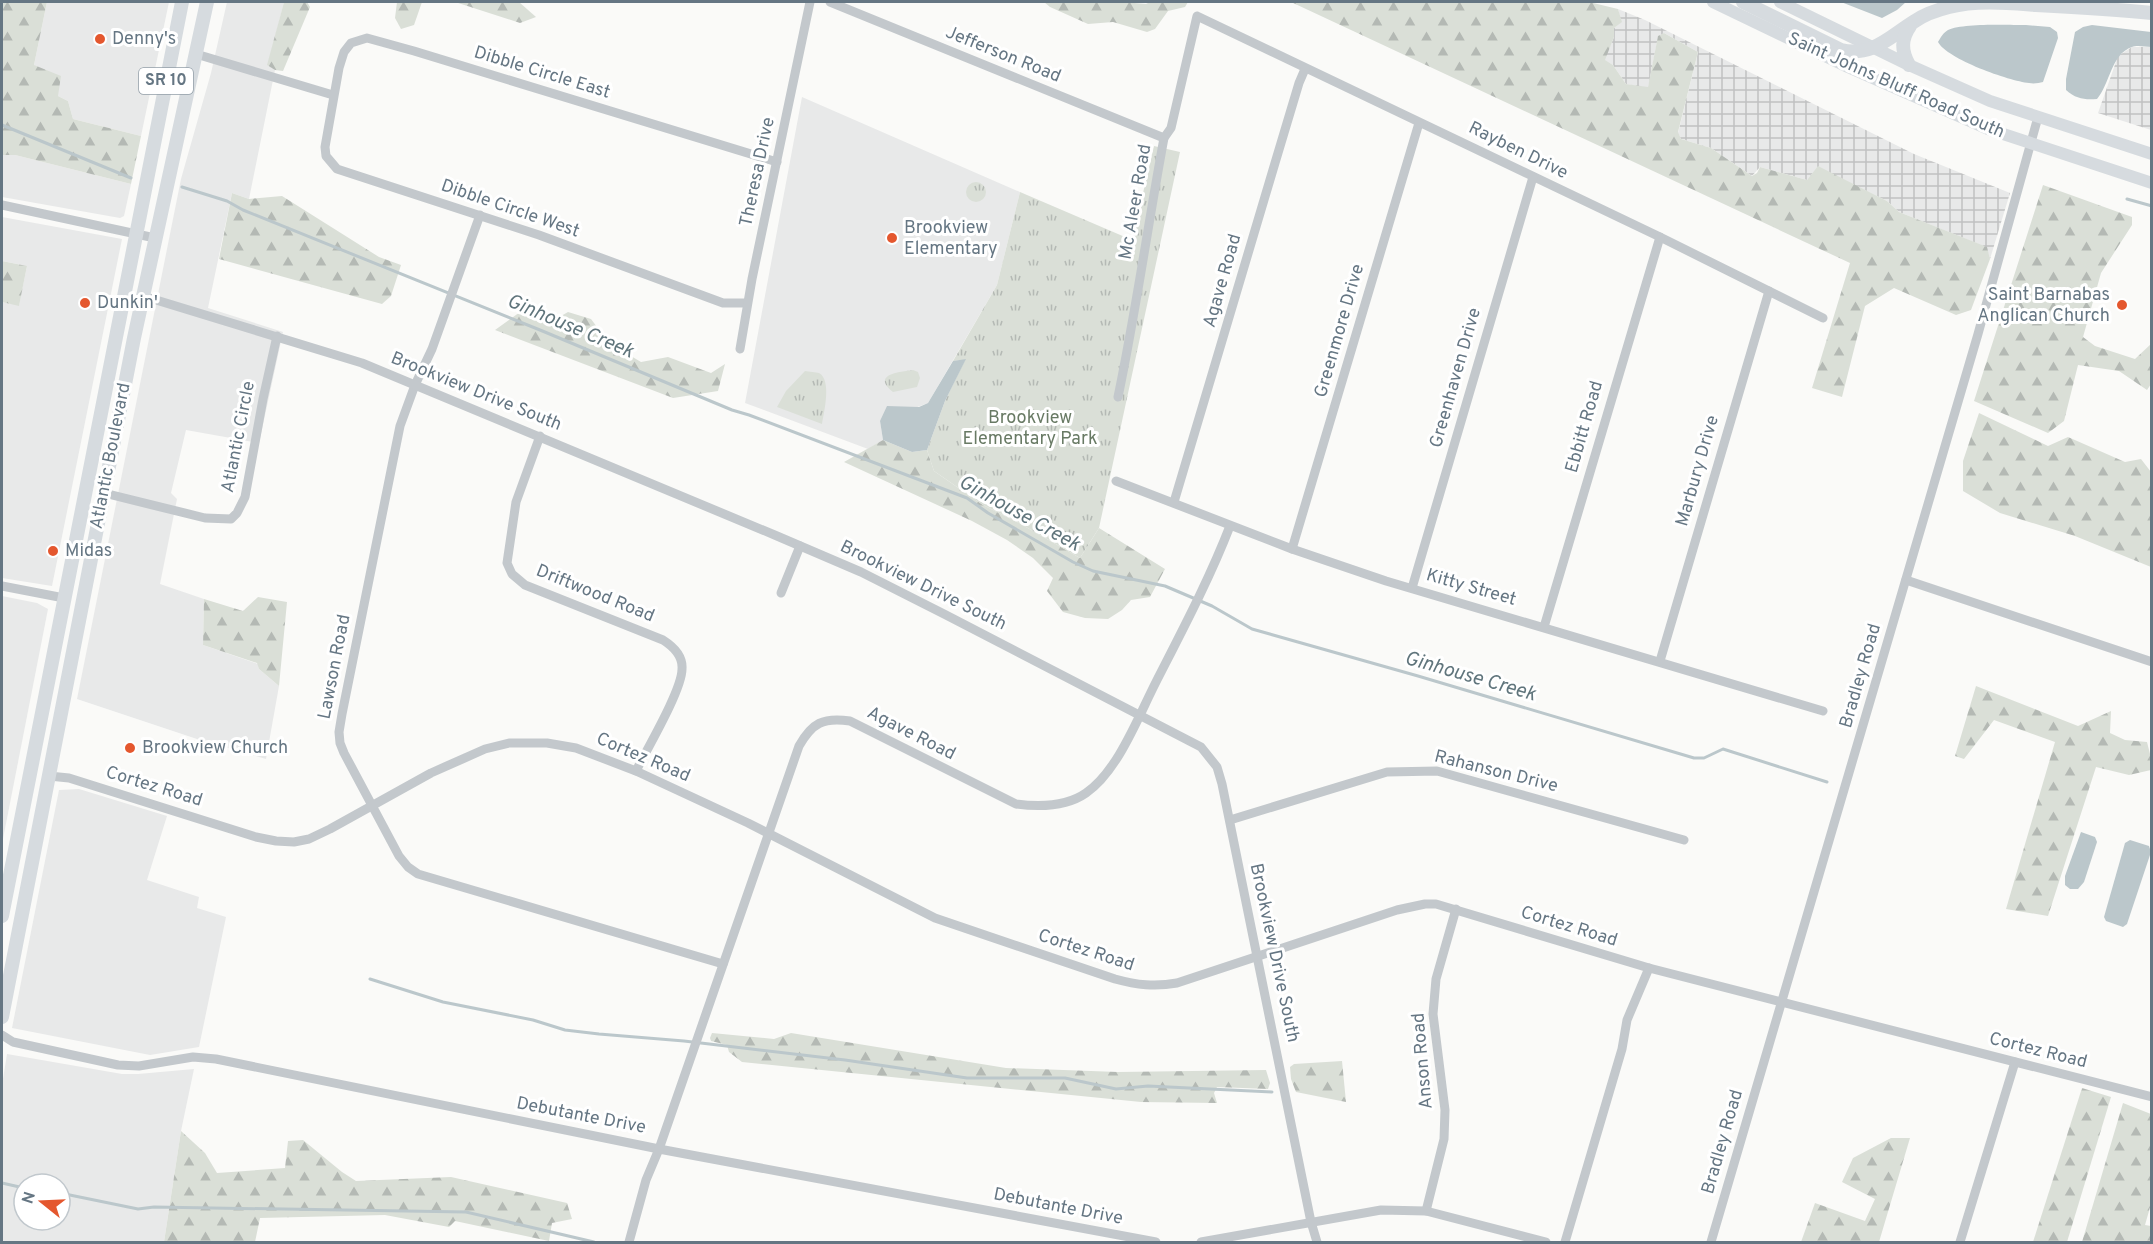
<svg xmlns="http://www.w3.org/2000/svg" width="2153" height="1244" font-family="Overpass,sans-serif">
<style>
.built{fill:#e8e9e9;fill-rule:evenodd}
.industrial{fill:url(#industrial-grid)}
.forest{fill:url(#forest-firs)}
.park{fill:url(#park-tufts)}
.water{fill:#bbc7cb}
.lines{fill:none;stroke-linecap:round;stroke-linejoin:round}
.stream{stroke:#bbc7cb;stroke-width:3}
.minor{stroke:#c3c8cc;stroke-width:9}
.major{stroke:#d6dbdf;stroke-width:12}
.highway{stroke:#d6dbdf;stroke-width:14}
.poi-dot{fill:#e4572e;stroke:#fff;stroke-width:2}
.labels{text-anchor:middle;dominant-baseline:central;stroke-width:6;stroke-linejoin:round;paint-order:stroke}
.shield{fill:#fff;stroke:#939fa8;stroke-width:1.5}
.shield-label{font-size:16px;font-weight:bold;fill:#657683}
.poi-label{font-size:18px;fill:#657683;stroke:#fff;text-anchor:start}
.street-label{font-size:18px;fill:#657683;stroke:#fff}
.park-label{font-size:18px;fill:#687a64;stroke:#fff}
.water-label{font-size:20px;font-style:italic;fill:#60757c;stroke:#fff}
</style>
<defs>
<pattern id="industrial-grid" width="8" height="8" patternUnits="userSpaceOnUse" patternTransform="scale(1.5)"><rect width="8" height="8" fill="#e8e9e9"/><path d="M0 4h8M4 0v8" fill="none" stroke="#c0c1c2"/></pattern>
<pattern id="forest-firs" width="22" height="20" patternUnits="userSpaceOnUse" patternTransform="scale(1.5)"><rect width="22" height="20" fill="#dadfd7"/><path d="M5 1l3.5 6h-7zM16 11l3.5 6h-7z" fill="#b4b9b4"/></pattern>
<pattern id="park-tufts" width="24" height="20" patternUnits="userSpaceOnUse" patternTransform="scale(1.5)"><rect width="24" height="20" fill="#dadfd7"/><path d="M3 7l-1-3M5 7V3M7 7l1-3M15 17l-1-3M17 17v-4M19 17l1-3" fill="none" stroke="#b4b9b4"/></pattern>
</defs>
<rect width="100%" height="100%" fill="#fafaf8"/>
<g class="built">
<polygon points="47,2 169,2 141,136 73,119 68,101 58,96 34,65"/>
<polygon points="227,2 284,2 268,65 275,70 249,199 232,193 208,308 283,332 259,443 186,430 171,493 177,499 160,584 204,599 203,645 258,664 259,669 279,686 266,759 200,740 77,699 181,179 211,73"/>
<polygon points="802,97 1020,192 997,285 928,403 880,421 883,440 868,449 745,403"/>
<polygon points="2,155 15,155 131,184 124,216 120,218 2,197"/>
<polygon points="2,217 122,239 52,586 2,578 2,302 19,305 27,266 2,261"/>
<polygon points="2,596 37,603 48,609 2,844"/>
<polygon points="79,789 167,816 147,880 199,897 197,908 226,917 199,1047 150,1055 12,1028 59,790"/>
<path d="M 7,1054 L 122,1074 L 138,1074 L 194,1069 L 181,1131 L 164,1242 L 2,1242 L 2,1085 ZM 24,1184 L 60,1184 L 60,1220 L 24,1220 Z"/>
</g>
<g class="industrial">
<polygon points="1618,9 1645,20 1914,154 2010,193 1990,259 1986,247 1899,212 1887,201 1818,167 1807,180 1760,167 1752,176 1711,148 1681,139 1678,133 1698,52 1664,33 1658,37 1648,88 1626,84 1613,65 1604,60 1614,37 1614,28 1621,22"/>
<polygon points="2132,47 2151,47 2151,130 2098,113 2118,56"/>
</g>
<g class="forest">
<polygon points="2,2 47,2 34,65 61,76 58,96 68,101 73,119 141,136 131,184 15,155 2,155"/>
<polygon points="284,2 307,2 310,7 283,71 275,70 267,65"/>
<polygon points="397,2 422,2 414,25 401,29 395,18"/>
<polygon points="455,2 519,2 536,17 520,23"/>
<polygon points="1044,2 1123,2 1146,4 1150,2 1188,2 1185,7 1168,11 1155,29 1147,32 1113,22 1088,24 1050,7"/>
<polygon points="1291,2 1589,2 1618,9 1622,22 1614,28 1614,37 1605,60 1613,65 1626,84 1648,87 1658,36 1664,33 1698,52 1678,132 1681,139 1711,148 1752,176 1757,173 1760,167 1807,180 1818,166 1887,201 1899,212 1987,247 1990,259 1971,310 1956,315 1894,288 1865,306 1842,397 1812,388 1850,263"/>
<polygon points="2043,185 2132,217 2132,225 2101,273 2083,337 2095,346 2135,359 2152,343 2151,384 2147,390 2119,371 2078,365 2064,421 2048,433 1974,401"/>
<polygon points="232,193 249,199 282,196 379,257 401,265 391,296 382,304 219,259"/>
<polygon points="2,261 27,266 19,306 2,302"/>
<polygon points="520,312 549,323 568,312 591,319 609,343 641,362 668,357 711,373 725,364 718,391 673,398 495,330"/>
<polygon points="1979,413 2048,446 2068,437 2125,462 2141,459 2151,472 2151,567 2075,536 2000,513 1963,491 1963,461"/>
<polygon points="883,440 912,452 927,450 934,471 983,505 1019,523 1080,558 1099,528 1165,569 1150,597 1131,600 1122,610 1108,619 1085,618 1063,612 1047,591 1053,578 1033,558 1007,540 972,521 844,462"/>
<polygon points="258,597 287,602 279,686 259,669 257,663 203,645 204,599 243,611"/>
<polygon points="1976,686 2078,726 2111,711 2110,733 2125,740 2147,742 2151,758 2151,770 2129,775 2096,767 2048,916 2006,909 2055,742 1994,720 1964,759 1955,756"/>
<polygon points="712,1033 774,1039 791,1033 1006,1068 1118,1072 1266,1070 1270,1083 1268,1089 1217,1087 1214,1093 1217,1103 1141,1102 742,1062 729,1052 727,1045 711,1041 710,1038"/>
<polygon points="1342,1061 1346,1102 1296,1092 1291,1079 1290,1067 1294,1064"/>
<polygon points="2082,1088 2111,1097 2067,1242 2033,1242"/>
<polygon points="2123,1103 2151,1114 2151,1204 2145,1225 2151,1226 2151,1242 2082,1242"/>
<polygon points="181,1131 205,1153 217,1173 285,1168 288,1141 303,1140 342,1172 356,1181 451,1177 567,1203 572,1219 552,1223 549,1241 455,1221 449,1227 385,1215 260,1218 255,1242 164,1242"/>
<polygon points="1891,1138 1910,1138 1879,1242 1801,1242 1815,1203 1865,1221 1875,1199 1842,1182 1853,1158"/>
</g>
<g class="park">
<polygon points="1154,146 1180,152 1099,528 1080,558 1019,523 983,505 934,471 927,450 945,401 965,360 953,361 997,285 1020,192 1132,240"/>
<circle cx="976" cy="192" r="10"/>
<path d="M 913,370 L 918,372 L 920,378 L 917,387 L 893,392 C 871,374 900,372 913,370 Z"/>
<path d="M 805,371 C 809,372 816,372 819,373 C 832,380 824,412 822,424 L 777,407 L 786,391 Z"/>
</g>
<g class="water">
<polygon points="1841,2 1906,2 1897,10 1882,18"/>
<path d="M 2026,25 L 2050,27 L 2057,32 L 2058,38 L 2043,82 C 2039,83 2034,84 2029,83 C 2009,81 1947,59 1938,42 C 1941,37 1943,33 1948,30 C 1963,23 2008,25 2026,25 Z"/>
<path d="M 2092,25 L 2151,32 L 2151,47 C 2146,47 2137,45 2132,47 C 2111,54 2110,84 2097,99 C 2085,100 2076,99 2066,90 L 2066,79 L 2075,32 L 2083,27 Z"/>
<polygon points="966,359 945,401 927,450 912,452 883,440 880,421 887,406 919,407 928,403 953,361"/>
<polygon points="2081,832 2095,837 2097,842 2084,882 2078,889 2070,889 2065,885 2065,876"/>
<polygon points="2130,840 2149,846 2151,852 2127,924 2123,927 2106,921 2104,917 2125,843"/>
</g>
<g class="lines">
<g class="stream">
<polyline points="2,125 131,178"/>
<polyline points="182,187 227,201 243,210 540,330 732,410 749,415 967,498 988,513 1073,562 1093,571 1165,586 1212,606 1252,629 1418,676 1694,758 1704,758 1723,749 1827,782"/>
<polyline points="2127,199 2152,206"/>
<polyline points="370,979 443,1002 533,1020 565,1030 599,1034 684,1041 845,1060 967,1078 1065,1078 1116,1089 1148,1086 1272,1092"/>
<polyline points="2,1183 24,1188"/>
<polyline points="60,1193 138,1209 154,1207 466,1212 594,1242"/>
</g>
<g class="minor">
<polyline points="830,2 1164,138"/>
<polyline points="196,54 333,95"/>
<polyline points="2,205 155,238"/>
<polyline points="480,215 432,349 415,385 400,426 342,714 339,732 340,743 344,753 399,856 408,867 418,874 723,964"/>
<polyline points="143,296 362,363 777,536 861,572 946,615 1201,747 1217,767 1222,784 1311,1222 1317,1242"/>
<polyline points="747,303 723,303 539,235 337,169 326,156 325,147 339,68 344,52 351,43 367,38 414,51 777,162"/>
<polyline points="740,349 752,279 810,2"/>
<path d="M 1118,397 C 1136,311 1148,224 1164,138 L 1171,128 L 1197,16 L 1660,237 L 1823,318"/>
<path d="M 540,436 L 516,502 L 507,563 L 512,574 L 525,585 L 663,640 C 674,647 683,656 682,669 C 682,690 647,749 636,771"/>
<polyline points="1116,481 1292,549 1386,581 1823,711"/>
<polyline points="104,493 205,518 231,519 237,513 245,497 263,399 277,336"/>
<polyline points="1174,502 1275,163 1299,83 1305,69"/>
<polyline points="1292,549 1419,123"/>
<polyline points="1906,580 2152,662"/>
<polyline points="2,586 64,598"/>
<polyline points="1412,588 1533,177"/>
<polyline points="781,593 800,546"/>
<polyline points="1544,627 1660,237"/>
<polyline points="1660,661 1769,291"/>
<path d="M 49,776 L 69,778 L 256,837 L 276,841 L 294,842 L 309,839 L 330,829 L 431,773 L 485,749 L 509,743 L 547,743 L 576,748 L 636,771 L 748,823 L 935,918 L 1115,979 C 1137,985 1155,987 1177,983 L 1397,910 L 1425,904 L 1436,904 L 1649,968 L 2152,1097"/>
<polyline points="1230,820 1387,772 1437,771 1684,840"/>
<polyline points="2,1035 13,1042 118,1065 139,1066 193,1057 216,1059 659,1149 1156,1242"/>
<polyline points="1426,1211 1444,1139 1445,1110 1433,1014 1436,979 1456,909"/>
<path d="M 629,1242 L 646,1180 L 659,1149 L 799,746 C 812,723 823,717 850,721 L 1016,804 C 1039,807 1066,807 1086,793 C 1118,771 1138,717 1156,682 C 1182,631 1209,580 1230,526"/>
<polyline points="1201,1242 1381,1210 1426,1211 1546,1242"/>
<polyline points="1565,1242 1622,1049 1627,1020 1649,968"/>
<polyline points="1711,1242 1978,334 2038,117"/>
<polyline points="1960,1242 2015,1062"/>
</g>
<g class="major">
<polyline points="1713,2 1848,67 1988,129 2152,183"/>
<polyline points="1780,2 1909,65 1990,101 2152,154"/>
</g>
<g class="highway">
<path d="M 1743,2 L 1841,50 C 1873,57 1889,37 1915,21 C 1925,14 1937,10 1949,7 C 1977,0 2008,3 2036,5 C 2075,7 2113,9 2152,13"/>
<path d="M 1909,65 C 1901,51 1901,39 1910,26"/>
<polyline points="2,916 182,2"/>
<polyline points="2,1017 134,338 207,2"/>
</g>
</g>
<g class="poi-dot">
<circle cx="100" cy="39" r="6"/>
<circle cx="892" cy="238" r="6"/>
<circle cx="85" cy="303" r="6"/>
<circle cx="2122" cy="305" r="6"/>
<circle cx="53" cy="551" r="6"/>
<circle cx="130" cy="748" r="6"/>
</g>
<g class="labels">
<rect class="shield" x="139" y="68" width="54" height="26" rx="4.5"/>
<g class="shield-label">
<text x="166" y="81">SR 10</text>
</g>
<g class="poi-label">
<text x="112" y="39">Denny's</text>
<text x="904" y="228">Brookview<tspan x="904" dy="21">Elementary</tspan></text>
<text x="2110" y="295" text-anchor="end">Saint Barnabas<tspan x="2110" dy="21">Anglican Church</tspan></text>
<text x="97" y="303">Dunkin'</text>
<text x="65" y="551">Midas</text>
<text x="142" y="748">Brookview Church</text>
</g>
<g class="street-label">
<text transform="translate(1003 55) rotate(22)">Jefferson Road</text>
<text transform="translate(542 73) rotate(17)">Dibble Circle East</text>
<text transform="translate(1896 86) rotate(24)">Saint Johns Bluff Road South</text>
<text transform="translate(1518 151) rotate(26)">Rayben Drive</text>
<text transform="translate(758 172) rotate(-78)">Theresa Drive</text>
<text transform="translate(1136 202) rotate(-80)">Mc Aleer Road</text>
<text transform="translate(510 209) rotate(19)">Dibble Circle West</text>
<text transform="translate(1223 281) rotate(-74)">Agave Road</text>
<text transform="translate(1340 331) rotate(-74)">Greenmore Drive</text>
<text transform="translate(1456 378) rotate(-74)">Greenhaven Drive</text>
<text transform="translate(476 392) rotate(22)">Brookview Drive South</text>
<text transform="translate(1585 427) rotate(-74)">Ebbitt Road</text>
<text transform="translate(239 437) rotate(-79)">Atlantic Circle</text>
<text transform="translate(111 456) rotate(-79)">Atlantic Boulevard</text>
<text transform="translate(1698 471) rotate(-74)">Marbury Drive</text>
<text transform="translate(923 586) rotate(26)">Brookview Drive South</text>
<text transform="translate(1471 588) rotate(16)">Kitty Street</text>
<text transform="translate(595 594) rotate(22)">Driftwood Road</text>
<text transform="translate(335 667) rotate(-79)">Lawson Road</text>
<text transform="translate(1861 676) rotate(-74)">Bradley Road</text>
<text transform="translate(911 734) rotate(27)">Agave Road</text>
<text transform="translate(643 758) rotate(23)">Cortez Road</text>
<text transform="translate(1496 772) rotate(14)">Rahanson Drive</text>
<text transform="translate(154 787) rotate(17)">Cortez Road</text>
<text transform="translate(1569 927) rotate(17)">Cortez Road</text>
<text transform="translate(1086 951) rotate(18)">Cortez Road</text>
<text transform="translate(1274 953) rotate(78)">Brookview Drive South</text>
<text transform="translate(2038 1051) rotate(14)">Cortez Road</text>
<text transform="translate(1423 1061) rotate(-95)">Anson Road</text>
<text transform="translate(581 1116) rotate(11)">Debutante Drive</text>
<text transform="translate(1723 1142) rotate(-74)">Bradley Road</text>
<text transform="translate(1058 1207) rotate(11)">Debutante Drive</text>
</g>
<g class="park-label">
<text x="1030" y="418">Brookview<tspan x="1030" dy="21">Elementary Park</tspan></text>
</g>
<g class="water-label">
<text transform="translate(570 327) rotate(23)">Ginhouse Creek</text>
<text transform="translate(1019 514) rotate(29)">Ginhouse Creek</text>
<text transform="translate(1470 677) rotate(16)">Ginhouse Creek</text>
</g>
</g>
<rect width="2153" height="1244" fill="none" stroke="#657683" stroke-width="6"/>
<g transform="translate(42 1202) rotate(288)"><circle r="28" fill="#ffffff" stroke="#c1c8cd" stroke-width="1.5"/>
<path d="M0-4.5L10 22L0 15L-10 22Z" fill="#e4572e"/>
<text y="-9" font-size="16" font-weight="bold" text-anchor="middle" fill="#657683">N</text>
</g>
</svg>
